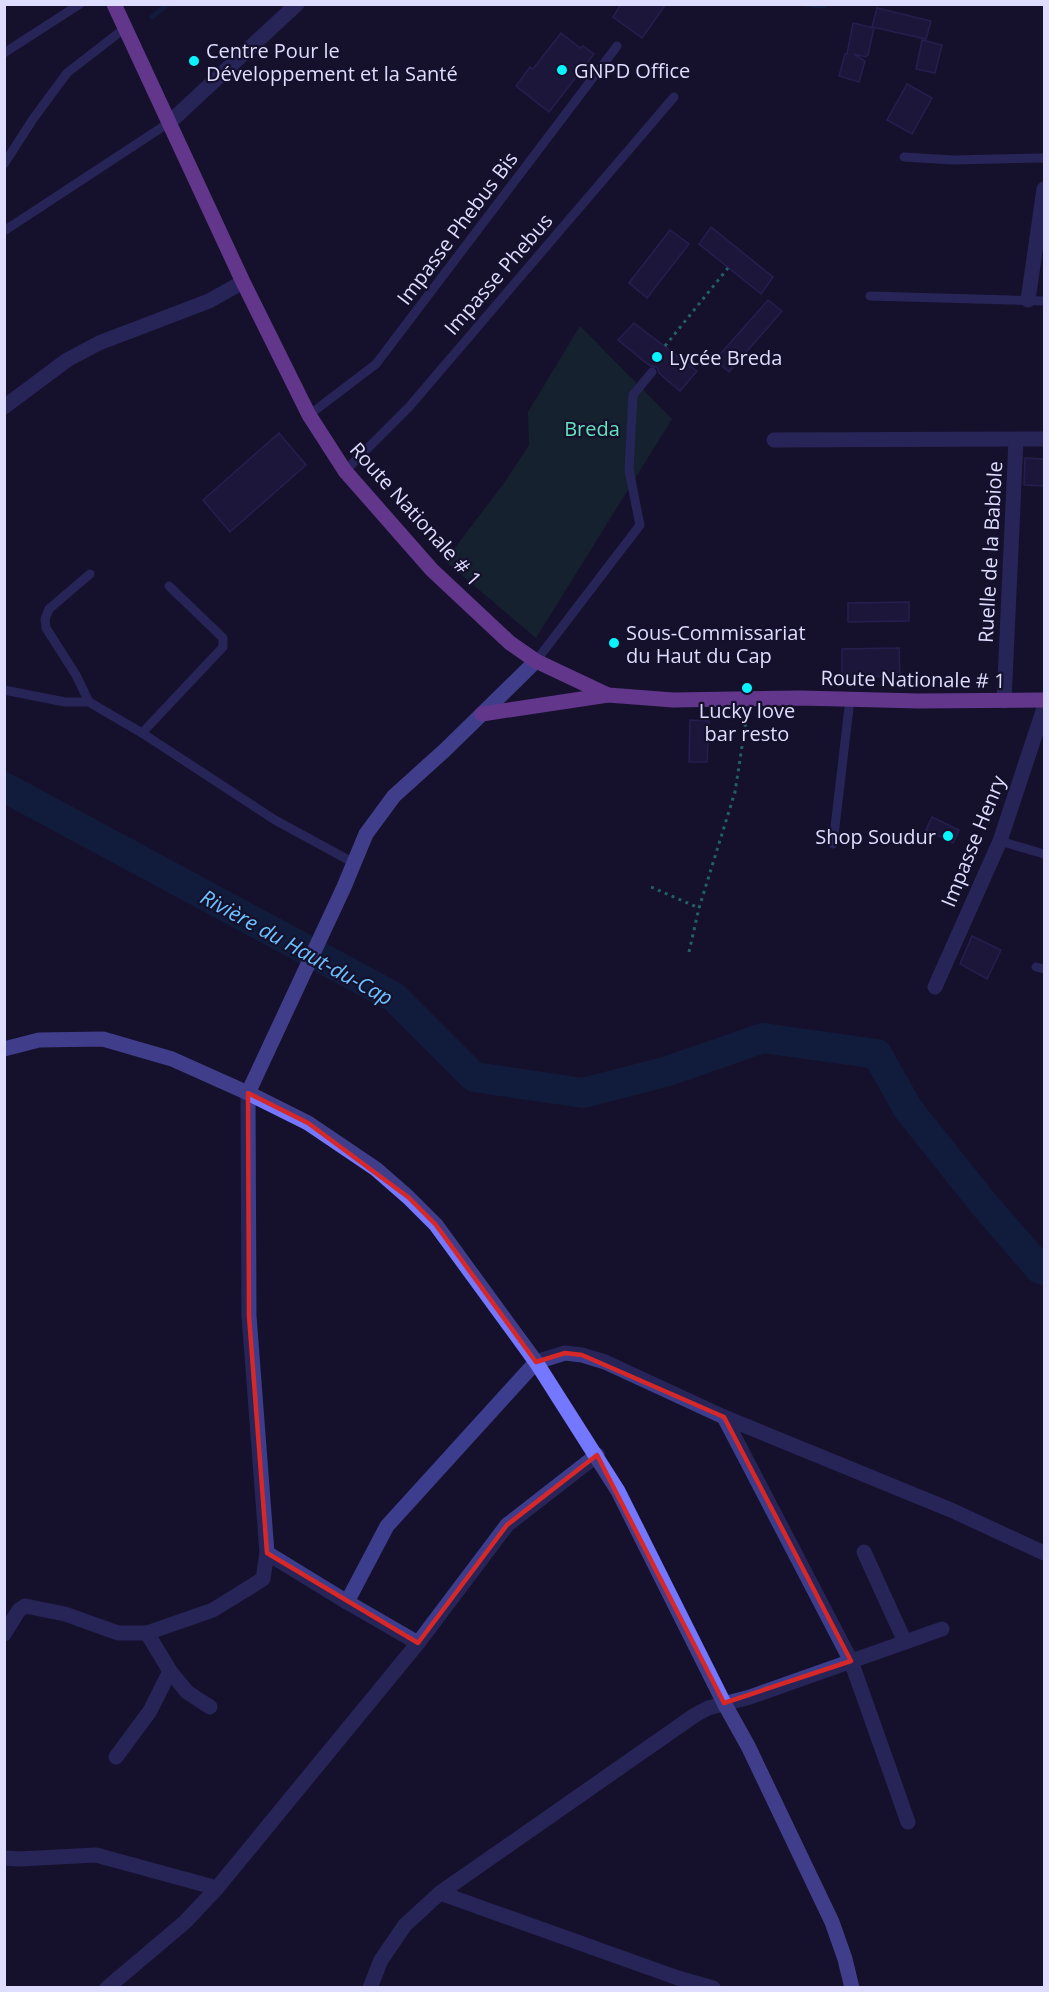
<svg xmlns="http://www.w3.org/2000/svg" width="1049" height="1992" font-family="'Open Sans',sans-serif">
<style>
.green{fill:#143634}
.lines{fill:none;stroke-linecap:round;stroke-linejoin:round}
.stream{stroke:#0d2950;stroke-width:5}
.river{stroke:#0d2950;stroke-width:30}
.building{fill:#241d4e;stroke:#3a2f7a;stroke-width:1.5}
.path{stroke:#30c0b0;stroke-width:3;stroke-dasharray:3 4.5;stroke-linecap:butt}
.lane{stroke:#3c3d8c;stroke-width:9}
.street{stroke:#3c3d8c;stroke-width:15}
.secondary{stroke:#7477ff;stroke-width:15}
.primary{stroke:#bd64ff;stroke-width:15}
.marked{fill:none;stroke:#d62828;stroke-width:4.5;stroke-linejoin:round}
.poi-dot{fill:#09f3ff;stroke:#15112c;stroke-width:2}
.labels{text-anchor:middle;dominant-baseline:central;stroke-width:4.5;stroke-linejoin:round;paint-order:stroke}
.poi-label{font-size:20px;fill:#dfddff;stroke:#15112c;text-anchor:start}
.street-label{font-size:20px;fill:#dfddff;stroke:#15112c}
.park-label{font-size:20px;fill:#65e2bd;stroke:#15112c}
.water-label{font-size:21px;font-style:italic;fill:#6bc2ff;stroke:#15112c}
</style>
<rect width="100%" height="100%" fill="#15112c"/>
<polygon class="green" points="580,326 672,419 536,638 445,561 504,483 529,445 528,412"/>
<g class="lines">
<g class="stream">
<polyline points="805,4 824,6 826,4"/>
<polyline points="152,17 168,4"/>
</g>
<polyline class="river" points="4,787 394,997 474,1077 583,1093 668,1071 763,1038 877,1054 908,1109 983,1203 1040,1269 1044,1270"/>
</g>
<g class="building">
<polygon points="621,4 666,4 642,38 613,17"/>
<polygon points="877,8 931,21 926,39 872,27"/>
<polygon points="853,23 874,28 868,55 867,55 866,57 854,54 865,61 859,82 839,76 845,54 847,54"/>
<polygon points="561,33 580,48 583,46 594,54 549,112 516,86 530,67 533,69"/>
<polygon points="922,40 942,45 935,73 916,69"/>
<polygon points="907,84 932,98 912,134 887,120"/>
<polygon points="711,227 773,277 761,294 699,244"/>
<polygon points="670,230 689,244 647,298 629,283"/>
<polygon points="768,300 782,311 729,372 715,360"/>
<polygon points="634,323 697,371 680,391 659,373 657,367 650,366 618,340"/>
<polygon points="279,433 306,465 230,532 203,500"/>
<polygon points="1025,458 1044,459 1044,486 1024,485"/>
<polygon points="909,602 909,621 848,622 848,603"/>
<polygon points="899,648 900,676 842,677 842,649"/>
<polygon points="690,720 709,721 707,762 689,762"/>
<polygon points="932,817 959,830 953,843 926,830"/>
<polygon points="972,936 1001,950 987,979 960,964"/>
</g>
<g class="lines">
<g class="path">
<polyline points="665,346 728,268"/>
<polyline points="651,887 699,908"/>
<polyline points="689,952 699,908 735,792 747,714"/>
</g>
<g class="lane">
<polyline points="4,53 80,4"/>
<polyline points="904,157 953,160 1044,158"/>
<polyline points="4,164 33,119 67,73 125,28"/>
<polyline points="4,231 170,122"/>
<polyline points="870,296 1044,301"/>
<polyline points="309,415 376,364 617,46"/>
<polyline points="345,471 409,407 674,97"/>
<polyline points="90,574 49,609 45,619 46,628 76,675 89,702 142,733 275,820 354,863"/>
<polyline points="536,661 640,525 629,470 633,395 652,372"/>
<polyline points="4,690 65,702 89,702"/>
<polyline points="142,733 223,647 223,638 169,586"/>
<polyline points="1000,841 1044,854"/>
<polyline points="833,844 850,699"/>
<polyline points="1036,967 1044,969"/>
</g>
<g class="street">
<polyline points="170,122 297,4"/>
<polyline points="1028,300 1044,189"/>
<polyline points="4,407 67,360 99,343 209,301 243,282"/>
<polyline points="774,440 1044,439"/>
<polyline points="1004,701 1016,440"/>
<polyline points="935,987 1000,841 1044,708"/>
<polyline points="724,1417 851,1661 908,1822"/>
<polyline points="864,1552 905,1642"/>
<polyline points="267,1553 347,1602 418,1643"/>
<polyline points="347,1602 387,1526 536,1362 565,1353 582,1355 605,1362 724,1417 951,1510 1044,1553"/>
<polyline points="147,1633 170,1671 187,1692 210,1707"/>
<polyline points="4,1634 19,1610 25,1606 65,1614 118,1633 147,1633 213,1610 263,1579 267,1553 249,1316 248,1093"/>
<polyline points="116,1757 150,1711 170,1671"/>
<polyline points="4,1858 19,1859 96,1855 217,1888"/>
<polyline points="440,1893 678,1978 713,1988"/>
<polyline points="107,1988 185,1922 217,1888 418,1643 507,1525 597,1455"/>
<polyline points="370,1988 381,1960 405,1925 440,1893 695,1715 708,1708 750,1697 942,1629"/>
</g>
<g class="secondary">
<polyline points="4,1049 39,1040 103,1039 172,1059 248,1093 308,1123 376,1169 408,1197 436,1225 536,1362 618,1491 724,1703 748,1746 832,1922 845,1959 852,1988"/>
<polyline points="248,1093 344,887 366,834 394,796 445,750 536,661"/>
</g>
<g class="primary">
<polyline points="114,4 243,282 309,415 345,471 432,570 510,643 536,661 608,695 673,700 801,698 919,701 1044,700"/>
<polyline points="482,714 608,695"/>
</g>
</g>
<path d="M0 0H1049V1992H0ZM 248,1093 L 308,1123 L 408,1197 L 436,1225 L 536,1362 L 565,1353 L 582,1355 L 724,1417 L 851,1661 L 724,1703 L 597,1455 L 507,1525 L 418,1643 L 267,1553 L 249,1316 Z" fill="#15112c" fill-opacity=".55" fill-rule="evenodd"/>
<path class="marked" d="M 248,1093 L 308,1123 L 408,1197 L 436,1225 L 536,1362 L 565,1353 L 582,1355 L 724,1417 L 851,1661 L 724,1703 L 597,1455 L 507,1525 L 418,1643 L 267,1553 L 249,1316 Z"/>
<g class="poi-dot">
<circle cx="194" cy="61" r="6"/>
<circle cx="562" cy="70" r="6"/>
<circle cx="657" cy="357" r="6"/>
<circle cx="614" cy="643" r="6"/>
<circle cx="747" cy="688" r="6"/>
<circle cx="948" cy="836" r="6"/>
</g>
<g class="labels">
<g class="poi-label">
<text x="206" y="50">Centre Pour le<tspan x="206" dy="23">Développement et la Santé</tspan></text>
<text x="574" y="70">GNPD Office</text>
<text x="669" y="357">Lycée Breda</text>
<text x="626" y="632">Sous-Commissariat<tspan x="626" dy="23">du Haut du Cap</tspan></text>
<text x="747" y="710" text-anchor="middle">Lucky love<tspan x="747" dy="23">bar resto</tspan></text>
<text x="936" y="836" text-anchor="end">Shop Soudur</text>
</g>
<g class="street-label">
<text transform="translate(457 228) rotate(-53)">Impasse Phebus Bis</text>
<text transform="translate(498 274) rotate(-49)">Impasse Phebus</text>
<text transform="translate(416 514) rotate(48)">Route Nationale # 1</text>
<text transform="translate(990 552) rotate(-87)">Ruelle de la Babiole</text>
<text transform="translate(913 679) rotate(1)">Route Nationale # 1</text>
<text transform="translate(973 841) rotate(-68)">Impasse Henry</text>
</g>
<g class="park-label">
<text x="592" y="428">Breda</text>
</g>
<g class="water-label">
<text transform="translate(297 947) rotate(29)">Rivière du Haut-du-Cap</text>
</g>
</g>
<rect width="1049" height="1992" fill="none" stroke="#dfddff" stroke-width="12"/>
</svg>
